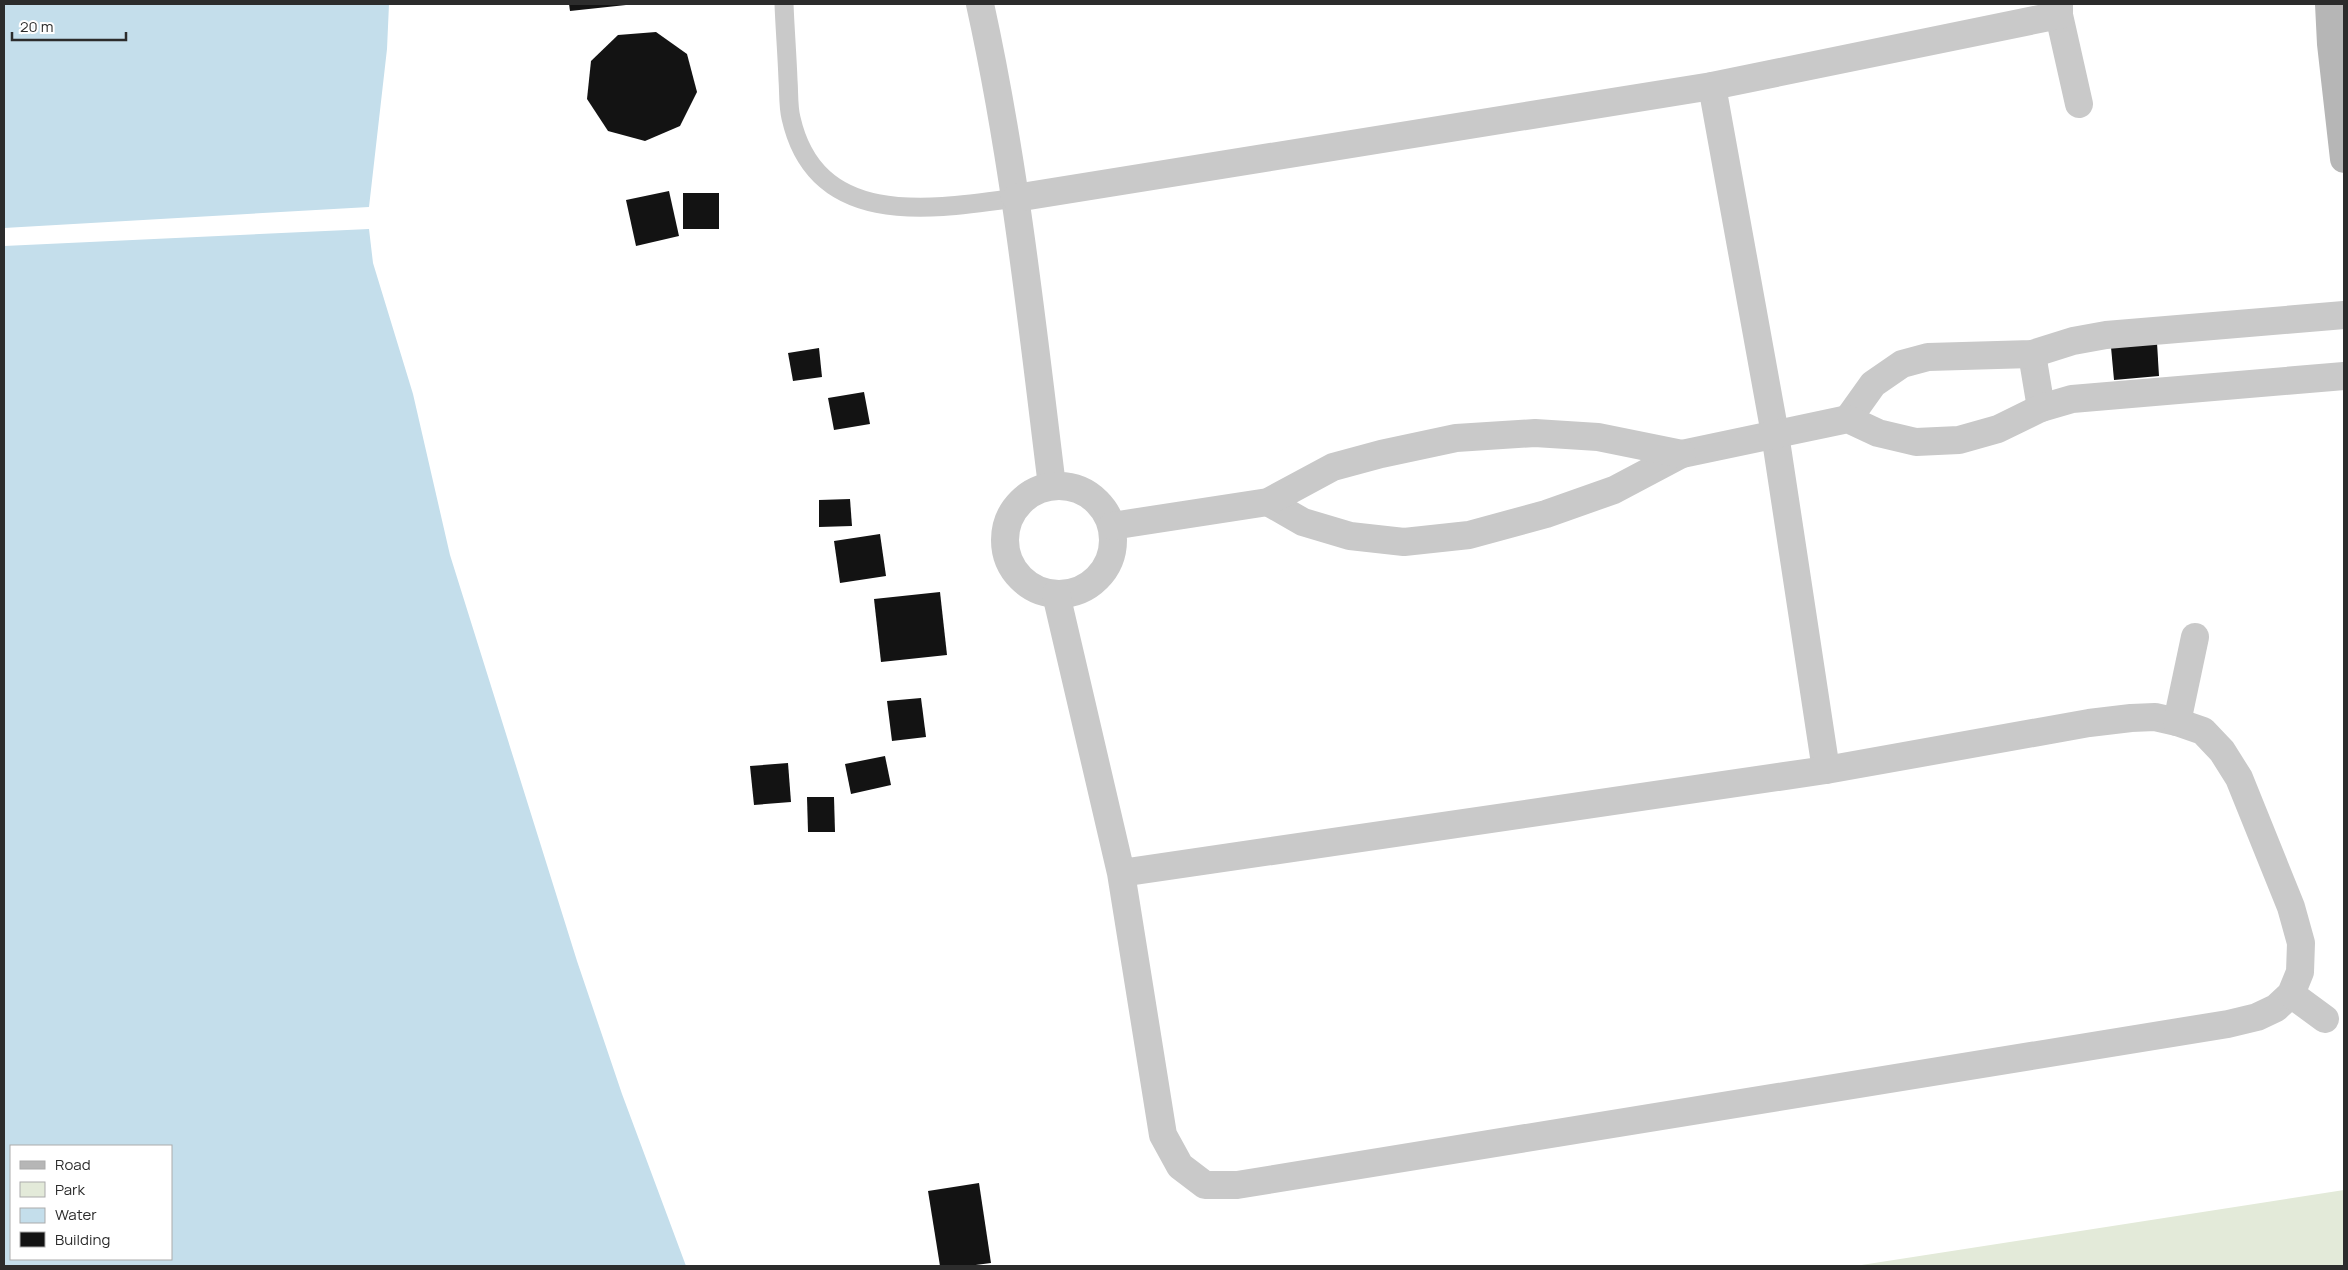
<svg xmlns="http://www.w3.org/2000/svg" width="2348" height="1270" font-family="Manrope,sans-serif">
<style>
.green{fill:#e3ead9}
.water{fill:#c4deeb;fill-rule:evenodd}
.pier{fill:#fff}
.building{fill:#131313}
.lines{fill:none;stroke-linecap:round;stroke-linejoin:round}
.lane{stroke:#c9c9c9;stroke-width:19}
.street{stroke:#c9c9c9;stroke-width:28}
.secondary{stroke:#b6b6b6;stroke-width:28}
</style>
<rect width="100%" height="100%" fill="#fff"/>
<polygon class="green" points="2344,1190 2344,1266 1855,1266"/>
<path class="water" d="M 4,4 L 389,4 L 387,49 L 369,207 L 369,229 L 373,263 L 413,394 L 450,555 L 577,961 L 622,1094 L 686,1266 L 4,1266 ZM 11,1146 L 171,1146 L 171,1259 L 11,1259 Z"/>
<polygon class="pier" points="369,207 369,229 4,246 4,228"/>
<g class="building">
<polygon points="569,4 626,4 626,5 570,11"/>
<polygon points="656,32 687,54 697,92 680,126 645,141 608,131 587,99 591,61 618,35"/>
<polygon points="669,191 679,236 636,246 626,200"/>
<rect x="683" y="193" width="36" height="36"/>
<polygon points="2157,343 2159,376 2114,380 2111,347"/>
<polygon points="819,348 822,377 793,381 788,353"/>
<polygon points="864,392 870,424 834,430 828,398"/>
<polygon points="850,499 852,526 819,527 819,500"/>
<polygon points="880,534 886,576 840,583 834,541"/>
<polygon points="940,592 947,655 881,662 874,599"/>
<polygon points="921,698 926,737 892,741 887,701"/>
<polygon points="885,756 891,785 851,794 845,764"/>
<polygon points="788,763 791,802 754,805 750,766"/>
<polygon points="807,797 834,797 835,832 808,832"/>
<polygon points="979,1183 991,1263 968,1266 940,1266 928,1191"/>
</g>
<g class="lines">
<path class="lane" d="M 784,4 C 785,29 787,54 788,80 C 789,92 788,106 791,118 C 816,229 930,210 1016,198"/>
<g class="street">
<path d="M 980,4 C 1015,163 1032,324 1052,486"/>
<polyline points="2059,4 2059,15 2079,104"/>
<polyline points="1712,86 1775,434 1826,770"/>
<polyline points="1016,198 1712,86 2059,15"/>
<polyline points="2032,354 2041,408"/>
<polyline points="1848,419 1873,384 1902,364 1928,357 2032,354 2073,341 2106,335 2344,315"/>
<circle cx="1059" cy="540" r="54"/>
<polyline points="1268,502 1303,522 1350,536 1404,542 1469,535 1546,514 1614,490 1682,454 1848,419 1878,433 1916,442 1959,440 1998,429 2041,408 2072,399 2344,376"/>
<polyline points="1112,526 1268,502 1333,467 1381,454 1456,438 1535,433 1598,437 1682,454"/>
<polyline points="1056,594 1121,873 1163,1135 1180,1166 1205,1185 1237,1185 2228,1024 2257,1017 2276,1008 2291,994 2300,972 2301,943 2291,907 2239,778 2222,751 2203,731 2177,722 2155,717 2131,718 2089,723 1826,770 1121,873"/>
<polyline points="2177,722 2195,637"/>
<polyline points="2291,994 2325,1019"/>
</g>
<polyline class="secondary" points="2329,4 2331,44 2344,159"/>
</g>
<rect width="2348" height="1270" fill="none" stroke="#2c2c2c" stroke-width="10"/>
<rect x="10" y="1145" width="162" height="115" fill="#ffffff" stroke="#ababab"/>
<rect x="20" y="1161" width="25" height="8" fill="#b6b6b6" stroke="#ababab"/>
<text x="55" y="1170" font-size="15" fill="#2c2c2c">Road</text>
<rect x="20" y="1182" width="25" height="15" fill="#e3ead9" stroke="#ababab"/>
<text x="55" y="1195" font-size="15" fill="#2c2c2c">Park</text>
<rect x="20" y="1208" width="25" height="15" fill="#c4deeb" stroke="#ababab"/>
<text x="55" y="1220" font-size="15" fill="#2c2c2c">Water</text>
<rect x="20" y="1232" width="25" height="15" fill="#131313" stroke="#ababab"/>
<text x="55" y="1245" font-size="15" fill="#2c2c2c">Building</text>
<path d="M12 32v8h114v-8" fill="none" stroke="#2c2c2c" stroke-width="2.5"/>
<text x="20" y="32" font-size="15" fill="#2c2c2c" stroke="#ffffff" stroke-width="4" paint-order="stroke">20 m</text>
</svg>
